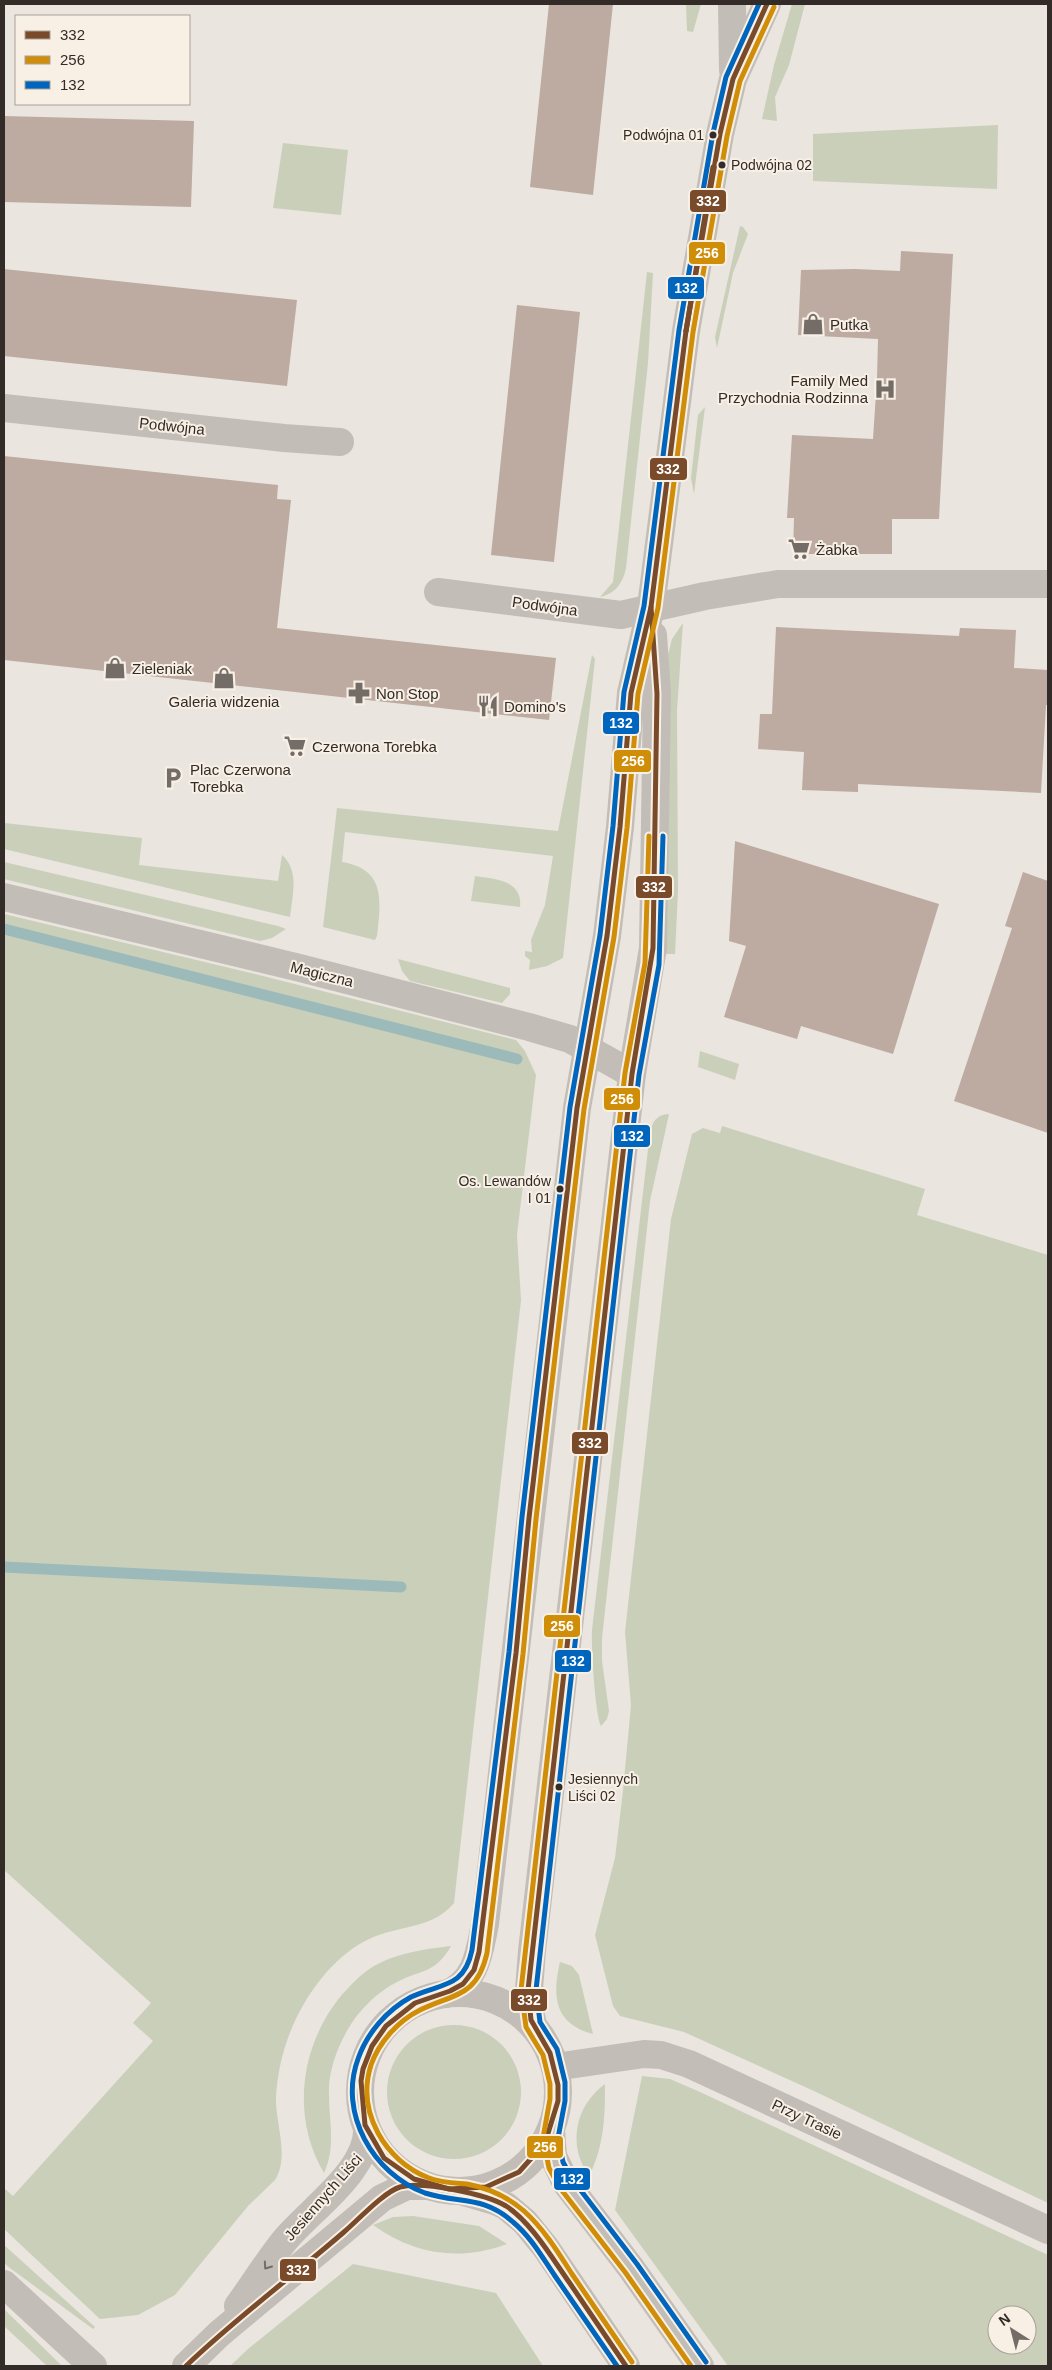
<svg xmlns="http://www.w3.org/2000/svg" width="1052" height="2370" font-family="Helvetica,sans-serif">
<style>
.green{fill:#cacfba;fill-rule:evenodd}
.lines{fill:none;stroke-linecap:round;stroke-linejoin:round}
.stream{stroke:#9cbaba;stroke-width:11}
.building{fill:#bdaba1}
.minor{stroke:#c3bdb7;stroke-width:28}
.bus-1-casing{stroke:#f8f0e5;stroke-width:9}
.bus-2-casing{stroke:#f8f0e5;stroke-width:9}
.bus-3-casing{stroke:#f8f0e5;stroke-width:9}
.bus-1{stroke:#7a4b2a;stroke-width:5}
.bus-2{stroke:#d08d08;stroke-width:5}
.bus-3{stroke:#0065bd;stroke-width:5}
.oneway{stroke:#746d68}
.bus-dot{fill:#332b27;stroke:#f8f0e5;stroke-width:2}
.labels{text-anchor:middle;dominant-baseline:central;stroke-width:4;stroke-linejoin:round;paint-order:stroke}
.bus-label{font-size:14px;fill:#332b27;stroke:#f8f0e5;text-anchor:end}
.poi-label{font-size:15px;fill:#332b27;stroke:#f8f0e5;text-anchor:start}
.street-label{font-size:15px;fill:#332b27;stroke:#f8f0e5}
.line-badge{stroke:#f8f0e5;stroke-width:2}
.badge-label{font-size:14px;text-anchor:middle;font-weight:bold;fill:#fff}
</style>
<rect width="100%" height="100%" fill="#eae5df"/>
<g class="green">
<polygon points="686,4 701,4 693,32 687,31"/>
<polygon points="792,4 805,4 789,65 775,97 777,121 762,119 774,65"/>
<polygon points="998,125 997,189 813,181 813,134"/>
<polygon points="283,143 348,150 341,215 273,208"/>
<polygon points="740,226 743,227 748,234 733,273 717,348 715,337"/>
<path d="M 647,272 L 653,273 L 648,363 L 626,568 C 623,583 615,594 600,597 L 613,582 Z"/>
<polygon points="705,407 694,494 691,478 698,415"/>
<polygon points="683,623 677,710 678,891 675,954 666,954 668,655 672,639"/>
<path d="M 592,655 L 595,659 L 563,958 L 547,966 L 529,970 L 530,960 L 525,956 L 525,951 L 532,952 L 531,940 L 545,905 L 553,856 L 345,832 L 342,862 C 386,869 381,901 377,936 L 375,940 L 323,927 L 337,808 L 558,831 Z"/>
<path d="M 4,823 L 142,838 L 139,865 L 278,881 L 282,855 C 300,871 292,896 290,917 L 4,849 Z"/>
<polygon points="4,862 278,926 286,929 272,938 260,941 4,879"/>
<path d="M 475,876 C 495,879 523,880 520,907 L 471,901 Z"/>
<path d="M 4,914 L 255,974 L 516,1040 L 525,1051 L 536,1075 L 517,1235 L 521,1300 L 454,1903 C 434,1927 407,1925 379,1935 C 349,1945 325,1971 308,1997 C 289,2027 278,2061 276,2097 C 275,2123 290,2156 275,2180 L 248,2206 L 175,2295 L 138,2315 L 100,2319 L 4,2229 L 4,2188 L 13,2196 L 153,2041 L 133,2023 L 151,2003 L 4,1870 Z"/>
<polygon points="398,959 510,988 510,994 502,1003 410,981 402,971"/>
<polygon points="700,1051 739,1064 735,1080 698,1067"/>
<path d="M 669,1114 L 650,1201 L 602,1638 L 602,1661 L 609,1711 L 607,1719 L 601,1726 C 595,1714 591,1646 592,1630 L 649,1141 C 651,1126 653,1115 669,1114 Z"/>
<polygon points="722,1126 925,1189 917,1215 1048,1255 1048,2203 814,2091 684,2032 620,2016 613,2006 595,1935 615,1858 623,1791 631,1705 625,1632 671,1219 692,1134 703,1128 720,1133"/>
<path d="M 451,1946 C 435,1974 422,1969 397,1982 C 377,1992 359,2010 348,2029 C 337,2048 328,2072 329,2094 C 329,2121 336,2147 324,2173 C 291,2117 300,2047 340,1997 C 350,1986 360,1974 374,1966 C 397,1953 425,1949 451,1946 Z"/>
<path d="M 560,1962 L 572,1966 L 579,1975 L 593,2034 C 554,2024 552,1996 560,1962 Z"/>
<circle cx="454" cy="2092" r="67"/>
<path d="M 642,2076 L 670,2079 L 700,2092 L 1048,2255 L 1048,2366 L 728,2366 L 615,2210 ZM 997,2315 L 1027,2315 L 1027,2345 L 997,2345 Z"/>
<path d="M 605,2084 C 605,2117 604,2146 589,2176 C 567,2145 575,2106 605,2084 Z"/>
<path d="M 413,2216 L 479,2226 L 507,2244 C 459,2262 413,2254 373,2225 L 393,2217 Z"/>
<polygon points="4,2245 95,2327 93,2329 10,2268 4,2263"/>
<polygon points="353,2264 496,2293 543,2366 230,2366 248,2349"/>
<polygon points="4,2309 62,2366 47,2366 4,2326"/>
</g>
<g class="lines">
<g class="stream">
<polyline points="4,929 517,1059"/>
<polyline points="4,1567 401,1587"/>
</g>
</g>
<g class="building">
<polygon points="549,4 613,4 593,195 530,187"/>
<polygon points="4,116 194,121 191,207 4,202"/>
<polygon points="901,251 953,254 939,519 892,519 892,554 793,554 794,518 787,518 792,435 873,439 877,378 878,339 798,335 801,270 855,269 900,271"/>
<polygon points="4,269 297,300 287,386 4,356"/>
<polygon points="517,305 580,312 554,562 491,555"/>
<polygon points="4,456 278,485 277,499 291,500 277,628 556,658 549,720 4,660"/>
<polygon points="776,627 959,636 960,628 1016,630 1014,668 1048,670 1048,705 1046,705 1041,793 858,784 858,792 802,790 804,752 758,749 760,714 772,714"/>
<polygon points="735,841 939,904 893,1054 801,1026 797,1039 724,1017 746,946 729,941"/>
<polygon points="1023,872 1048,881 1048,1133 954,1101 1012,928 1005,926"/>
</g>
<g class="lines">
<g class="minor">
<polyline points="732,4 733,70"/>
<polyline points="4,408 284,438 340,442"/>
<polyline points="438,592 621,615 705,596 778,584 1048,584"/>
<polyline points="4,897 300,968 529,1027 570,1039 632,1074"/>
<circle cx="459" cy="2092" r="99"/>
<path d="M 446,1994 C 477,1981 479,1953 485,1924 L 577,1108 L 607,936 L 620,827 L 631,693 L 651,607 L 686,331 L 720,134 L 733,79 L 767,4"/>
<polyline points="533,2025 528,2002 532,1951 632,1074 653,948 657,694 653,635"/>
<polyline points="555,2067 644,2054 661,2055 689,2064 1048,2230"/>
<polyline points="551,2130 553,2156 566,2183 631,2268 700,2366"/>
<polyline points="464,2192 495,2201 506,2206 525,2222 546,2248 626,2366"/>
<polyline points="4,2284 93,2366"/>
<path d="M 238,2306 C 254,2284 268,2261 285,2240 C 310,2210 366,2172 367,2131"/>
<polyline points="186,2366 219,2334 382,2198 407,2186 427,2186"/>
</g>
<g class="bus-1-casing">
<g id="bus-1">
<polyline points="686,331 713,167"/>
<polyline points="686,331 720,134 733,79 767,4"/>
<polygon points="651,607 657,694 653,948 632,1074 528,1990 531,2020 550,2053 558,2085 558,2101 545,2143 519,2172 486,2187 449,2189 414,2179 384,2158 365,2125 361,2081 363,2069 372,2046 386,2026 415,2003 450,1991 463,1984 474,1970 479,1952 516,1653 529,1518 577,1108 607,936 620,827 631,693"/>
<polyline points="651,607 686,331"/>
<path d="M 186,2366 C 236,2318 292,2277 344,2232 C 358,2220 384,2192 400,2187 C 423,2181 486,2194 506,2206 C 531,2222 552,2258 569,2282 C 588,2310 607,2338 626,2366"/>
</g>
</g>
<g class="bus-2-casing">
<g id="bus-2">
<polyline points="649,836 645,963 625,1073 521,1990 526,2027 543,2055 550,2084 550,2099 543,2138 549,2168 560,2188 625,2272 691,2366"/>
<path d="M 632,2362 C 612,2333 592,2303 572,2274 C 558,2252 544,2229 524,2211 C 508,2197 488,2188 467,2184 C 454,2183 441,2183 429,2178 C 385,2161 356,2112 371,2065 C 379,2042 398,2021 420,2010 C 455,1993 477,1997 487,1953 L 523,1654 L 536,1519 L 584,1109 L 614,937 L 627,828 L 638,694 L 658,608 L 693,332 L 727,136 L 740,81 L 774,7"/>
</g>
</g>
<g class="bus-3-casing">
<g id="bus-3">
<polyline points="663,836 659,965 639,1075 536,1990 540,2022 557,2049 565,2082 565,2101 558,2138 563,2162 572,2179 637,2264 706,2362"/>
<path d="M 617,2366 C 596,2336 576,2306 555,2276 C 542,2257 531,2237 513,2222 C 483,2195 459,2204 425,2193 C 373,2174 338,2113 358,2059 C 367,2033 387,2010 411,1997 C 440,1983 464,1989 472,1950 L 509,1652 L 522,1517 L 570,1107 L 600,935 L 613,826 L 624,692 L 644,606 L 679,330 L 713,133 L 726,77 L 759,4"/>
</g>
</g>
<use href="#bus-1" class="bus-1"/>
<use href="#bus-2" class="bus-2"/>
<use href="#bus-3" class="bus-3"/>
</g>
<defs><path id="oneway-chevron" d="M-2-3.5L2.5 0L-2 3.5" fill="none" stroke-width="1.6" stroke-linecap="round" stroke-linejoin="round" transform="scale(1.25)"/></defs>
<use class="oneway" href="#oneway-chevron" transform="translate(267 2266) rotate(125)"/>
<defs>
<g id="shop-bare" transform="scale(1.725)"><path d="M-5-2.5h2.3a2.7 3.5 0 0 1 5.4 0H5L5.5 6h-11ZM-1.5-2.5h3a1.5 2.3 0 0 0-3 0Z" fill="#736c67" stroke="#f8f0e5" stroke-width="2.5" paint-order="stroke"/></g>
<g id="hospital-bare" transform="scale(1.725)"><path d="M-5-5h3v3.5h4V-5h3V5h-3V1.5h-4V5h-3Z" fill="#736c67" stroke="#f8f0e5" stroke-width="2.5" paint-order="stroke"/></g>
<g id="supermarket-bare" transform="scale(1.725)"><path d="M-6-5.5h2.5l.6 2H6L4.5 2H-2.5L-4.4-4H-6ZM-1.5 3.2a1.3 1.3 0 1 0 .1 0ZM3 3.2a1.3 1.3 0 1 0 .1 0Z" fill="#736c67" stroke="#f8f0e5" stroke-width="2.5" paint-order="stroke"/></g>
<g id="pharmacy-bare" transform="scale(1.725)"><path d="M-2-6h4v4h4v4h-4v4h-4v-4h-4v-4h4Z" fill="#736c67" stroke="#f8f0e5" stroke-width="2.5" paint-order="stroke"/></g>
<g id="restaurant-bare" transform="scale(1.725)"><path d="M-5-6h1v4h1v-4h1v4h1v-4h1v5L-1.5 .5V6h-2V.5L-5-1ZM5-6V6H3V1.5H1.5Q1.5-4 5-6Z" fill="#736c67" stroke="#f8f0e5" stroke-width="2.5" paint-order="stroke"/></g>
<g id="parking-bare" transform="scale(1.725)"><path d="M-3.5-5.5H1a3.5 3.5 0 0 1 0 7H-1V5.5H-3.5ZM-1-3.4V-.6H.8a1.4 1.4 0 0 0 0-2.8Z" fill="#736c67" stroke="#f8f0e5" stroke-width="2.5" paint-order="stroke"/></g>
</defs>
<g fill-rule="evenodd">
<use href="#shop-bare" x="813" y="324"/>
<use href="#hospital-bare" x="885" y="389"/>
<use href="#supermarket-bare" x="799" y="549"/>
<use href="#shop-bare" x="115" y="668"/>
<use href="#shop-bare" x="224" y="678"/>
<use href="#pharmacy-bare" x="359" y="693"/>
<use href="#restaurant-bare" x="488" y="706"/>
<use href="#supermarket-bare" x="295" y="746"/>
<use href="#parking-bare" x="173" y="778"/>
</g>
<g class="bus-dot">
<circle cx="713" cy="135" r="4.5"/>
<circle cx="722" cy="165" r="4.5"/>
<circle cx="560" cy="1189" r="4.5"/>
<circle cx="559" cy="1787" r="4.5"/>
</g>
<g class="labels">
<g class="bus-label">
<text x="704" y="135">Podwójna 01</text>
<text x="731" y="165" text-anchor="start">Podwójna 02</text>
<text x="551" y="1181">Os. Lewandów<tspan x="551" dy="17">I 01</tspan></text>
<text x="568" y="1779" text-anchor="start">Jesiennych<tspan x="568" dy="17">Liści 02</tspan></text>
</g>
<g class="poi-label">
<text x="830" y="324">Putka</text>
<text x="868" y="380" text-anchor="end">Family Med<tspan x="868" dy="17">Przychodnia Rodzinna</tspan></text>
<text x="816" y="549">Żabka</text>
<text x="132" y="668">Zieleniak</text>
<text x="376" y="693">Non Stop</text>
<text x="224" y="701" text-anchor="middle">Galeria widzenia</text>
<text x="504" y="706">Domino's</text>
<text x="312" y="746">Czerwona Torebka</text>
<text x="190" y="769">Plac Czerwona<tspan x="190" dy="17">Torebka</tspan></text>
</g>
<g class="street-label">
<text transform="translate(172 426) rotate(6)">Podwójna</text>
<text transform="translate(545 606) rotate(8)">Podwójna</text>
<text transform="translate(322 974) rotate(14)">Magiczna</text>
<text transform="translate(807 2119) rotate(25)">Przy Trasie</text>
<text transform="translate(323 2197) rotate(-49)">Jesiennych Liści</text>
</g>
</g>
<g class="line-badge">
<rect x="689" y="189" width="38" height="24" rx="5" fill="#7a4b2a"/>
<rect x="688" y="241" width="38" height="24" rx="5" fill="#d08d08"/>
<rect x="667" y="276" width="38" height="24" rx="5" fill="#0065bd"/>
<rect x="649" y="457" width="39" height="24" rx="5" fill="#7a4b2a"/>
<rect x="602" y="711" width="38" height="24" rx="5" fill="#0065bd"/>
<rect x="613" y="749" width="39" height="24" rx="5" fill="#d08d08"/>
<rect x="635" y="875" width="38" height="24" rx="5" fill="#7a4b2a"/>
<rect x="603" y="1087" width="38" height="24" rx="5" fill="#d08d08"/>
<rect x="613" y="1124" width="38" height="24" rx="5" fill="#0065bd"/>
<rect x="571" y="1431" width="38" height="24" rx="5" fill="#7a4b2a"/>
<rect x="543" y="1614" width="38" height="24" rx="5" fill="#d08d08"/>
<rect x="554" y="1649" width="38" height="24" rx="5" fill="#0065bd"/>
<rect x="510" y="1988" width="38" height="24" rx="5" fill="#7a4b2a"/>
<rect x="526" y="2135" width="38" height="24" rx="5" fill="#d08d08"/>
<rect x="553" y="2167" width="38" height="24" rx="5" fill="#0065bd"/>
<rect x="279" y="2258" width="38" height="24" rx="5" fill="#7a4b2a"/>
</g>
<g class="badge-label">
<text x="708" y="206">332</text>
<text x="707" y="258">256</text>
<text x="686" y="293">132</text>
<text x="668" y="474">332</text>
<text x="621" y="728">132</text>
<text x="633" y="766">256</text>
<text x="654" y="892">332</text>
<text x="622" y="1104">256</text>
<text x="632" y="1141">132</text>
<text x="590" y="1448">332</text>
<text x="562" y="1631">256</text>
<text x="573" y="1666">132</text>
<text x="529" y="2005">332</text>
<text x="545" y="2152">256</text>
<text x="572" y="2184">132</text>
<text x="298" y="2275">332</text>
</g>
<rect width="1052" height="2370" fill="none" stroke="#332b27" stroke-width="10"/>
<rect x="15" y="15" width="175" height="90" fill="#f8f0e5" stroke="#a9a199"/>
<rect x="25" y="31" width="25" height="8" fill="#7a4b2a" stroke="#a9a199"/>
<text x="60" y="40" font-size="15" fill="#332b27">332</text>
<rect x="25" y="56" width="25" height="8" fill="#d08d08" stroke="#a9a199"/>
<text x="60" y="65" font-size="15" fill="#332b27">256</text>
<rect x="25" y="81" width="25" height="8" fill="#0065bd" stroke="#a9a199"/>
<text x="60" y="90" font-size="15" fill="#332b27">132</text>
<g transform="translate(1012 2330) rotate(324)"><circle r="24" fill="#f8f0e5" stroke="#a9a199"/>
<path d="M0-4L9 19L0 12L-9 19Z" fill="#736c67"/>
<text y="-8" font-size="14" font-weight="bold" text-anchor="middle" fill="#332b27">N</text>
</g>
</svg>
